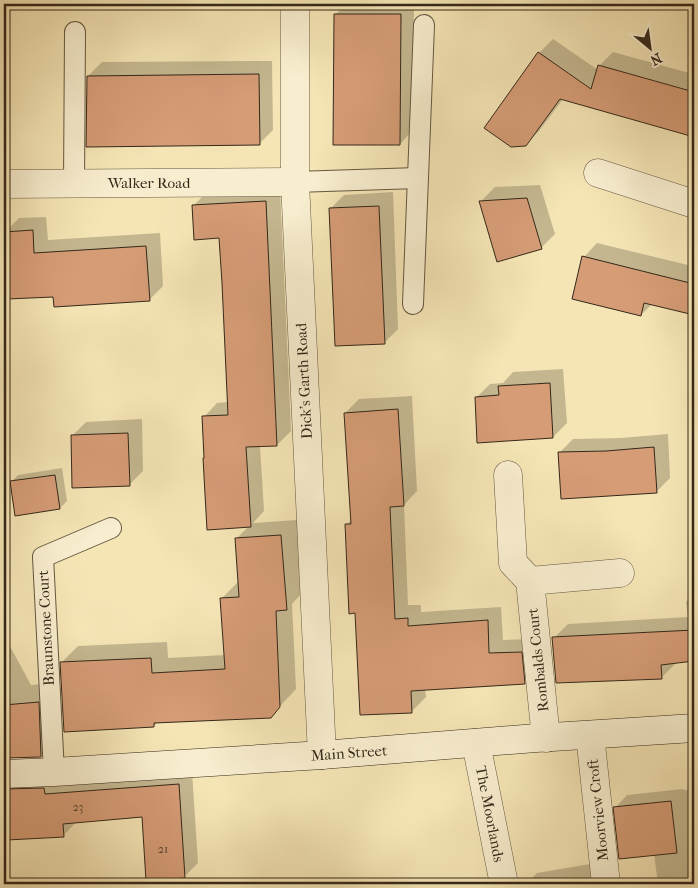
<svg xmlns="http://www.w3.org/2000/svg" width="698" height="888" font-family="'IM FELL French Canon',serif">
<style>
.shadow{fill:#0003}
.building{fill:#d59c76;stroke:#342819}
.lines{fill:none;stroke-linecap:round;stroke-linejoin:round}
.lane-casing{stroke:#645740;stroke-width:22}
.street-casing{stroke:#645740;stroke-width:29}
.secondary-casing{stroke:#342819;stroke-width:29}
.lane{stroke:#f8eecf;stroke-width:20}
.street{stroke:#f8eecf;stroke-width:28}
.secondary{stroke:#f8eecf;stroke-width:28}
.labels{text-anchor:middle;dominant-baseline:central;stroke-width:5;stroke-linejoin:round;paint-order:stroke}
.number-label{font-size:12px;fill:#5c4530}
.street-label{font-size:15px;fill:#342819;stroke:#f8eecf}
</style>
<rect width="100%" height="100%" fill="#f5e5b5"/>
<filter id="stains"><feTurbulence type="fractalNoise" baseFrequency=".004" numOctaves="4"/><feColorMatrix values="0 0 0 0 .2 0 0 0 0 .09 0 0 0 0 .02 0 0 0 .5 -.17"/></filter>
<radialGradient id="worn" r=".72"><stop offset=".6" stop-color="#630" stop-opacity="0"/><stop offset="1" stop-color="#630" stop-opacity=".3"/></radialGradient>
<g class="shadow">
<polygon points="4,4 9,4 8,41 4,45"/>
<polygon points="346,4 414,4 413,130 400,144 335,15"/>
<polygon points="553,39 598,70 599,66 613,52 693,74 690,84 694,85 694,137 686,135 687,134 563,99 539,131 525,145 539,53"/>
<polygon points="272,61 273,130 259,144 88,76 102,62"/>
<polygon points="540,185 555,234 541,248 481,201 495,187"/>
<polygon points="280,188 291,431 277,445 260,446 264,511 253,523 297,520 302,593 292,604 296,689 270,717 158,722 154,726 62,662 78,646 167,642 168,658 226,655 222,598 238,582 239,582 236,539 250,525 204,417 217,403 228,402 221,237 193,206 207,192"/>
<polygon points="393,192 398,329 384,343 330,209 344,195"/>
<polygon points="46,217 48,240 160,233 163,286 149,300 54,296 5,232 19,218"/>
<polygon points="597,243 692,266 694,263 694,314 652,304 641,315 584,257"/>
<polygon points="563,369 567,423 553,437 476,398 490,384 503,383 513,372"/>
<polygon points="412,396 417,491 404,505 408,605 421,605 421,612 501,607 503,640 535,639 538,669 524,682 425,689 426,697 412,711 361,714 356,612 346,525 352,519 345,413 359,399"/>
<polygon points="142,419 143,471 129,485 72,436 86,422"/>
<polygon points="668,434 670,478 656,492 559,453 573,439 621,438"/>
<polygon points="62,468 67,501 60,508 11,482 18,475"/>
<polygon points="694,594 694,660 675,662 675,664 661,678 554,638 568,624 688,617 686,602"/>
<polygon points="6,639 31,685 57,683 60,736 41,756 4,757 4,641"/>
<polygon points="4,766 192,771 198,863 184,877 143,816 77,821 64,835 6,813 4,813"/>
<polygon points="683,789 684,790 694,789 694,884 658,884 654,854 615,808 627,795"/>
<polygon points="596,863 599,884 526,884 537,873"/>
</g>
<g class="building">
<polygon points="334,14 401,14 400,145 333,145"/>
<polygon points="538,52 591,89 598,65 694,92 694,137 560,99 526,146 511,147 484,128"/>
<polygon points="259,74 260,145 86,147 87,76"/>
<polygon points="527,198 542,249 497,262 479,201"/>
<polygon points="266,201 277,446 246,447 251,527 207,530 203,458 204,458 202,416 228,415 222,283 219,238 194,240 192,205"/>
<polygon points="379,206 385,344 335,346 329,208"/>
<polygon points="33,230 34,253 146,246 150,301 54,307 53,297 7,299 4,232"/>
<polygon points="582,256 694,284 694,315 644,303 641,316 572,299"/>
<polygon points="550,383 553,438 477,443 475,397 499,395 498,386"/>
<polygon points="398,409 404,506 390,507 395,619 408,618 408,626 488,620 489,653 522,652 525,684 411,691 412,713 360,715 355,613 349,614 345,524 351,524 344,413"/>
<polygon points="128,433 130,486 72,488 71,435"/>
<polygon points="654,447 657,493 561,499 558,452 606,451"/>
<polygon points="55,475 60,509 15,516 10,481"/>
<polygon points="281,535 287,610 276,611 280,707 271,718 154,723 154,727 64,732 60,662 151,658 152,673 225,669 220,598 239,597 235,538"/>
<polygon points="694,630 694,661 661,665 662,679 556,683 552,637"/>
<polygon points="39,702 41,757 4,758 4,705"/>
<polygon points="179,784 185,878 146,881 142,817 63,824 64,837 7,840 5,814 4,815 4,789 44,788 45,794"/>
<polygon points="671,801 677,853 619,859 613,807"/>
</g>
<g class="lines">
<g class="lane-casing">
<g id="lane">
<polyline points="295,182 418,178"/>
<polyline points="74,184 75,32"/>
<polyline points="413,304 424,25"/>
<polyline points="54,772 43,557 111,528"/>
</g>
</g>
<g class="street-casing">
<g id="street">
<polyline points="295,7 295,182 322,755"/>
<polyline points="598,173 694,204"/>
<polyline points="4,184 295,182"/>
<polyline points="508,475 513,563 530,581 546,738"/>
<polyline points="530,581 620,573"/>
<polyline points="590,735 606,884"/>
<polyline points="476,743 504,884"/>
</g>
</g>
<g class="secondary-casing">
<polyline id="secondary" points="4,774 54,772 322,755 536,738 694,728"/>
</g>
<use href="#lane" class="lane"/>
<use href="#street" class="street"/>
<use href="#secondary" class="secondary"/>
</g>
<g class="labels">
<g class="number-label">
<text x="78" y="807">23</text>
<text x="163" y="849">21</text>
</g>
<g class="street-label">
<text x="149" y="183">Walker Road</text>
<text transform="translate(304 381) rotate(-93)">Dick's Garth Road</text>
<text transform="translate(46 628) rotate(-93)">Braunstone Court</text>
<text transform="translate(538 660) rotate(-96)">Rombalds Court</text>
<text transform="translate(349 753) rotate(-4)">Main Street</text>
<text transform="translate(598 810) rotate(-96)">Moorview Croft</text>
<text transform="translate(490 814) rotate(79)">The Moorlands</text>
</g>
</g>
<rect width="698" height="888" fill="none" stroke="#f5e5b5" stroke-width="20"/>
<rect x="5" y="5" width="688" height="878" fill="none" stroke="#342819" stroke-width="2.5"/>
<rect x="10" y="10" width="678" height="868" fill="none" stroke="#342819"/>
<g transform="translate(650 48) rotate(151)" stroke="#f8eecf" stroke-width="4" paint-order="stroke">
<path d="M0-4L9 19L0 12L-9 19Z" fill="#342819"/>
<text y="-8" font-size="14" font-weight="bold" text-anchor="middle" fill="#342819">N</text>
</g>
<rect width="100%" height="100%" filter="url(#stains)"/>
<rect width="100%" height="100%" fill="url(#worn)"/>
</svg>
